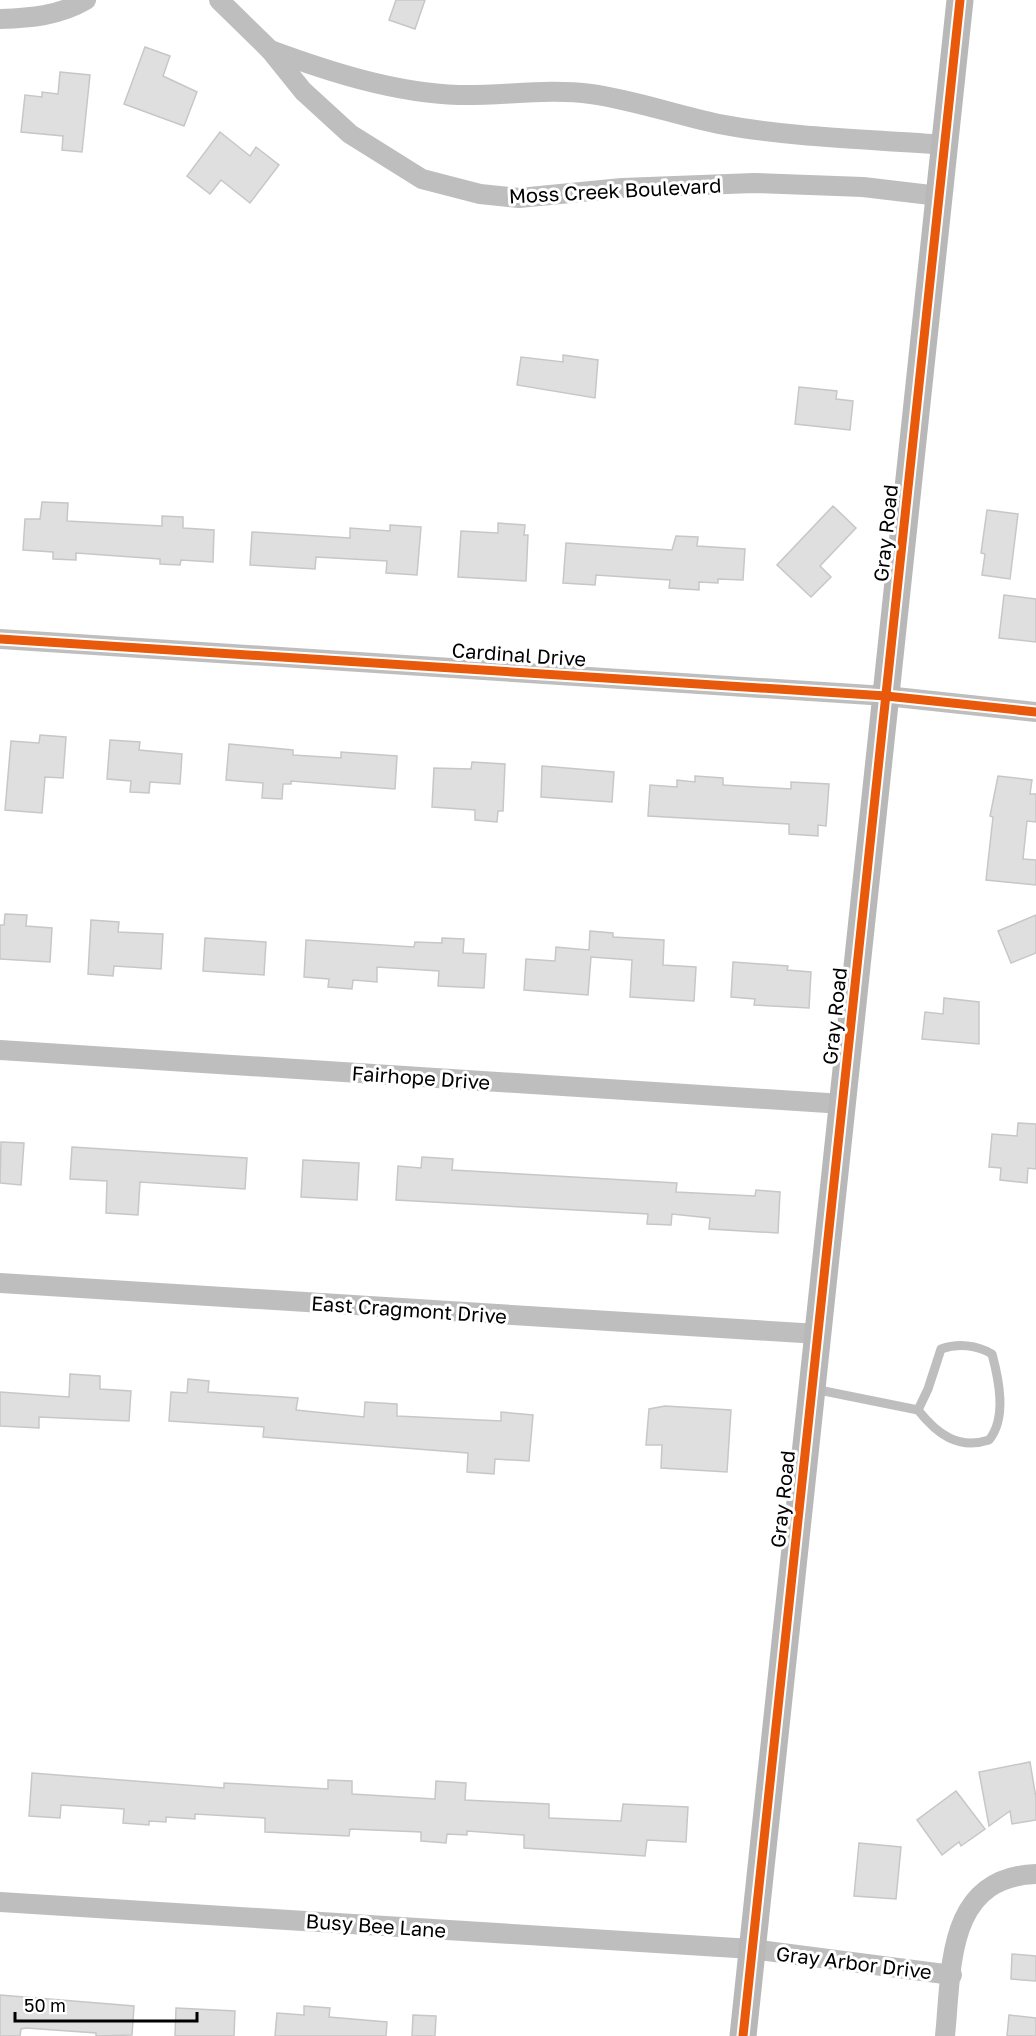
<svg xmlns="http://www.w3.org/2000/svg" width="1036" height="2036" font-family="'Golos Text',sans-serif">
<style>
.building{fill:#dfdfdf;stroke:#c7c7c7;stroke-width:1.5}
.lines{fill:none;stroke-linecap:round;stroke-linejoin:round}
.lane{stroke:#bebebe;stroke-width:9}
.street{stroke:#bebebe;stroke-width:20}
.secondary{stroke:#b8b8b8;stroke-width:27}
.cycleway-casing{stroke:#fff;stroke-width:13}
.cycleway{stroke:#e8590c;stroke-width:9}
.labels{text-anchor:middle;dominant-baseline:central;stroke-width:6;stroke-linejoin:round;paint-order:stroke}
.street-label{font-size:20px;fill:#000;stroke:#fff}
</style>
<rect width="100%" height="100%" fill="#fff"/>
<g class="building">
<polygon points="396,0 425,0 415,29 389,20"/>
<polygon points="145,47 170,56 163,76 197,92 184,126 124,104"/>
<polygon points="60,72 90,75 82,152 62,150 63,136 21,132 25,95 42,97 42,92 58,94"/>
<polygon points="220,132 250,156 256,147 279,165 250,203 221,180 210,194 187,176"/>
<polygon points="563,355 598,360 595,398 517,385 521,357 563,362"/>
<polygon points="799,387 837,391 836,399 853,401 850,430 795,424"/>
<polygon points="42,502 68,503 67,521 162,526 162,516 183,517 183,528 214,530 213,562 181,560 180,565 160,564 160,559 76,553 76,560 53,559 53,552 23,550 25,519 40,519"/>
<polygon points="833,506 856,528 820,566 831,577 811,597 777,565"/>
<polygon points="987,510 1018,514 1010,579 982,575 985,554 981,553"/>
<polygon points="498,523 525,525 524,535 528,535 526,581 458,577 461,531 498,533"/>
<polygon points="390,525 421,527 417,575 386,573 387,561 316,557 315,569 250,565 252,532 350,538 350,528 390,531"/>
<polygon points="676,536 698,537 697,546 745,549 743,580 718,579 718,583 699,582 699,590 669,588 670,580 596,575 595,585 563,583 566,543 672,550"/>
<polygon points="1004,595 1036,599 1036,642 999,638"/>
<polygon points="40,735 66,737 63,778 45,777 42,813 5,810 11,741 39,743"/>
<polygon points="110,740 140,742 139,750 182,754 180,784 150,782 149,793 130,792 131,781 107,779"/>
<polygon points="229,744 293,750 293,755 341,758 341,752 397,756 395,789 291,781 291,784 283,784 282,799 262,798 263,783 226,780"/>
<polygon points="472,762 505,764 503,811 498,811 497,822 475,820 475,810 432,807 434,768 471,769"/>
<polygon points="542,766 614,772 612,802 541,797"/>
<polygon points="695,776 723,778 723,785 791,789 791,782 829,784 826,826 818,825 818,836 789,834 789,824 648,816 650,785 677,787 677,780 695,782"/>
<polygon points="998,776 1032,780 1030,794 1036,794 1036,822 1027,821 1023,859 1036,860 1036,885 986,880 993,817 990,816"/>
<polygon points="5,914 27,915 26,926 52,928 50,962 0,959 0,925 4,925"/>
<polygon points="1036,915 1036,953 1011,963 998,931"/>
<polygon points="91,920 119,922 118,932 163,934 161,969 114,966 113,976 88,974"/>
<polygon points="590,931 613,933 613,937 664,940 663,965 696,967 694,1001 630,997 632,960 591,957 588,995 524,990 526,959 555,961 556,947 589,950"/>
<polygon points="205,938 266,942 264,975 203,971"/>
<polygon points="442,938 464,939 463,953 486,954 484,988 438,986 439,971 377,967 377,982 353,980 352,989 328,987 329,979 304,977 306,940 414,947 415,942 442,943"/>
<polygon points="733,962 788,966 787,970 811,972 809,1008 754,1005 755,999 731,997"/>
<polygon points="944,998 979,1002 979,1044 922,1039 925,1012 943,1014"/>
<polygon points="1018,1123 1036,1124 1036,1169 1028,1168 1027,1183 1000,1180 1001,1168 989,1167 992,1134 1017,1136"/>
<polygon points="1,1142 24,1143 21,1185 0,1183"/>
<polygon points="72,1147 247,1158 245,1189 140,1182 138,1215 106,1213 107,1181 70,1179"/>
<polygon points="422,1157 453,1159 452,1170 677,1183 676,1192 755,1196 756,1190 780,1192 778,1233 709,1229 710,1218 672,1214 671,1225 647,1224 648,1214 396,1200 398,1166 421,1168"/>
<polygon points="303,1160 359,1163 357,1200 301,1197"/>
<polygon points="70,1374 100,1376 100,1389 131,1391 129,1421 39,1417 39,1428 0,1426 0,1392 69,1397"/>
<polygon points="188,1379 209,1381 208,1392 298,1398 296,1410 364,1417 365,1402 397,1404 397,1416 501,1421 501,1412 533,1415 529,1461 495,1459 494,1474 467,1472 468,1453 263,1437 264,1427 169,1421 171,1392 187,1393"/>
<polygon points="665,1406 731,1410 727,1472 661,1468 662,1445 646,1445 649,1409"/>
<polygon points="1030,1762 1036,1798 1036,1820 1012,1824 1010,1811 989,1826 979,1772"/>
<polygon points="32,1773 224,1788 224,1783 328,1789 328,1780 352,1781 352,1794 435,1799 436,1781 466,1783 465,1800 549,1804 549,1818 621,1821 623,1804 688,1807 686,1842 647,1840 645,1856 524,1848 524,1835 467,1831 467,1835 447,1834 446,1843 421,1841 421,1832 350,1829 349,1836 265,1832 265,1818 195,1814 195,1819 166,1817 166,1822 149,1821 149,1825 123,1823 124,1809 61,1805 60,1818 29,1816"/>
<polygon points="956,1791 985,1829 961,1846 959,1842 942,1855 917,1820"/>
<polygon points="859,1843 901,1847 896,1899 854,1896"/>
<polygon points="1012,1954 1036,1956 1036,1981 1011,1979"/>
<polygon points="0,1995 134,2006 132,2035 96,2036 96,2033 26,2028 21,2029 20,2036 0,2036"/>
<polygon points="304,2006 330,2008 329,2017 387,2022 386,2036 275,2036 277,2013 304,2015"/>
<polygon points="176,2008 235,2011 234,2036 175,2036"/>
<polygon points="413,2015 436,2016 435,2036 412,2036"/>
<polygon points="1009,2015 1036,2018 1036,2036 1007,2036"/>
</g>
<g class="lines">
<path class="lane" d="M 814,1389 L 918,1410 C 937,1434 958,1450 989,1440 C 1007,1418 999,1380 992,1354 C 977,1345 958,1343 941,1349 L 928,1389 L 918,1410"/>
<g class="street">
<polyline points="219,0 270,50 303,91 350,134 422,179 480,194 519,198 622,188 754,183 863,187 939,196"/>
<path d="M 0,19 C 30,18 59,16 86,0"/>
<path d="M 270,50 C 330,72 395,93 459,95 C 503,96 547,88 591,94 C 634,100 676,115 719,124 C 793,138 870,139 945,145"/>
<polyline points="0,639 886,696 1036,712"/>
<polyline points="0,1050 843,1104"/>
<polyline points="0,1283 818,1334"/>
<polyline points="0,1902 752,1949 952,1975"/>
<path d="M 945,2036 C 952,1970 945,1877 1036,1874"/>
</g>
<polyline class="secondary" points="743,2036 960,0"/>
<g class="cycleway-casing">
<g id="cycleway">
<polyline points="0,639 886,696 1036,712"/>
<polyline points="743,2036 960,0"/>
</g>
</g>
<use href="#cycleway" class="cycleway"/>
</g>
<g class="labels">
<g class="street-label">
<text transform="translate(615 190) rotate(-3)">Moss Creek Boulevard</text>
<text transform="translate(885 533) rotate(-84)">Gray Road</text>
<text transform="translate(519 654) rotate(4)">Cardinal Drive</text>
<text transform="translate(834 1016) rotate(-84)">Gray Road</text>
<text transform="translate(421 1077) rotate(4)">Fairhope Drive</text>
<text transform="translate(409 1309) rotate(4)">East Cragmont Drive</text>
<text transform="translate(782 1499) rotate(-84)">Gray Road</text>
<text transform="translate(376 1925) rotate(4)">Busy Bee Lane</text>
<text transform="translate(854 1962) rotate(7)">Gray Arbor Drive</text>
</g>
</g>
<path d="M15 2012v9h182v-9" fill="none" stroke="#000000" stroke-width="3"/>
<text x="24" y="2012" font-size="18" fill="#000000" stroke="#ffffff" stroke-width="4.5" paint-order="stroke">50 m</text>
</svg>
